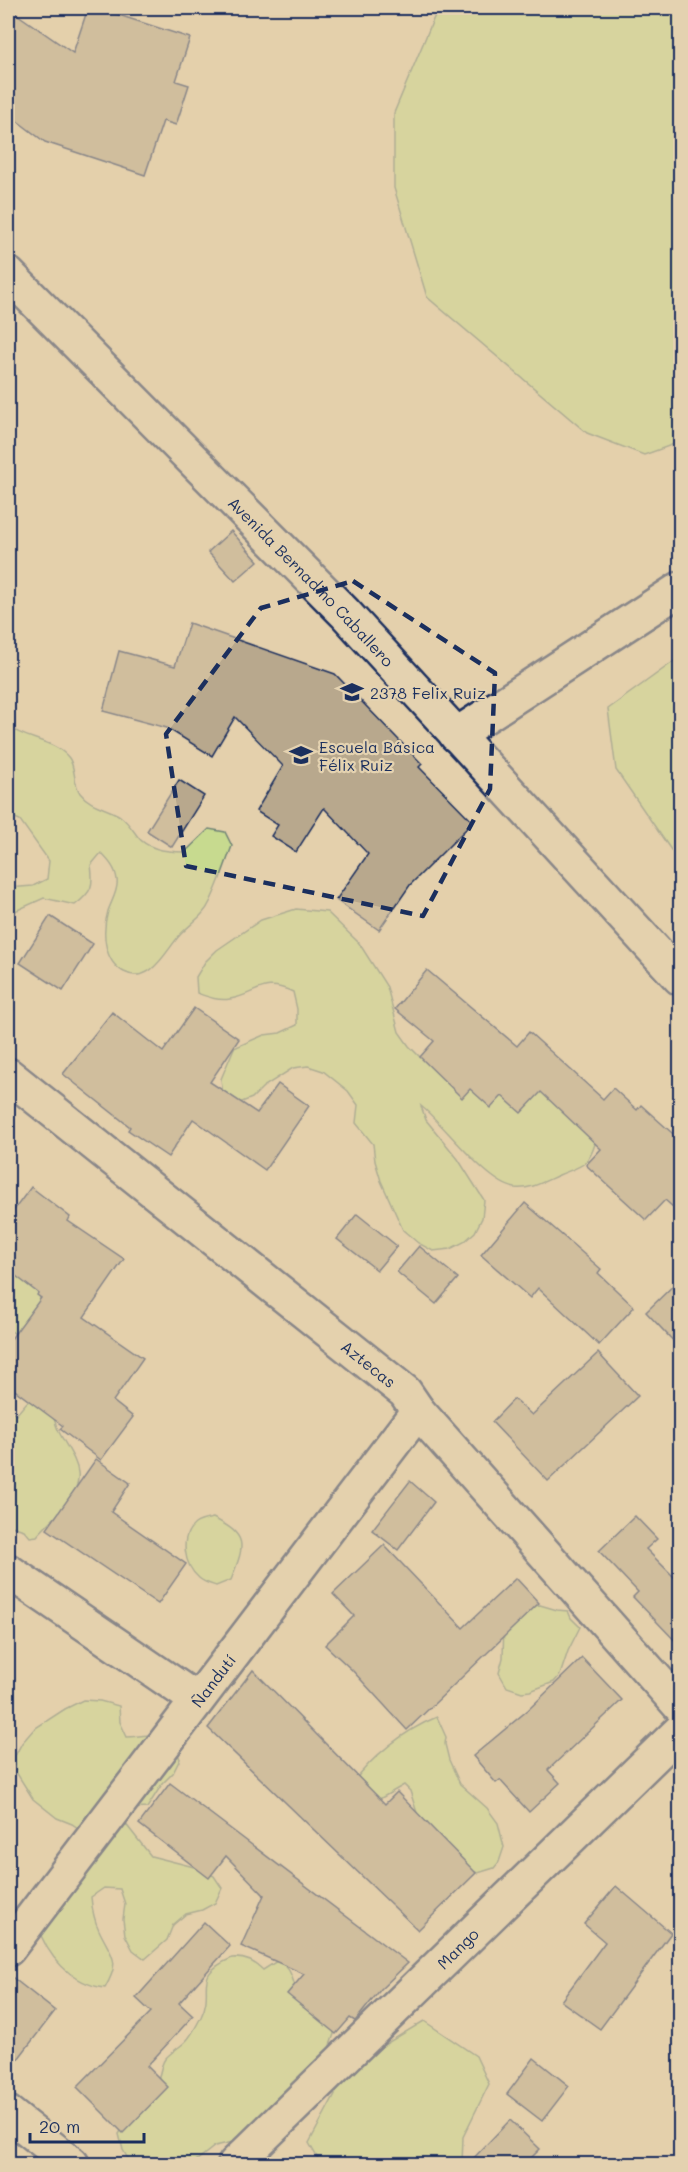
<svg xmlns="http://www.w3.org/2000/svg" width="688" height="2172" font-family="Mali,sans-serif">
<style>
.green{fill:#c7da8f;stroke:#718476;stroke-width:1.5}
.building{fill:#b8a88d;stroke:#1b2f5e;stroke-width:1.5}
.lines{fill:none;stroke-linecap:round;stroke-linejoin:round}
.minor-casing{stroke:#1b2f5e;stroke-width:38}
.major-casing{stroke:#1b2f5e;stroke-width:38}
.minor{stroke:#e4d2b0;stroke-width:33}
.major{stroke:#e4d2b0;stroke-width:33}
.marked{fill:none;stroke:#1b2f5e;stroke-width:4.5;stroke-dasharray:12 8;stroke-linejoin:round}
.labels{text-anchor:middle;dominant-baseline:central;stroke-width:4.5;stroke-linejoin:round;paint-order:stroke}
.street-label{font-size:16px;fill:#1b2f5e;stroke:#e4d2b0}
.poi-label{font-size:16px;fill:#1b2f5e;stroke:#e4d2b0;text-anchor:start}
</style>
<rect width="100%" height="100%" fill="#e4d0ac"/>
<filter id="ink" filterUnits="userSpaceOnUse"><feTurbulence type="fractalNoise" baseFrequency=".0167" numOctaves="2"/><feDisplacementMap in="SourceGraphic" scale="12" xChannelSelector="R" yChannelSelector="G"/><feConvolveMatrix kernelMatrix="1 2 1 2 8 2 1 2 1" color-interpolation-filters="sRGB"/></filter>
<g filter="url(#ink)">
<g class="green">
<polygon points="438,8 680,8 680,442 644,455 587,433 427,297 394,188 394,113"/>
<polygon points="680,657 680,863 616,770 608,709"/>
<path d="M 8,726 C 25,740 55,740 69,758 C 76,768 73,784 80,793 C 91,807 106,807 120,816 C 128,822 132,829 138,837 C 148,850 170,852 185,852 L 209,829 L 225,832 L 232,846 C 225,865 219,884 210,902 C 204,916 190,924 180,935 C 166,950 151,986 124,972 C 103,961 102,931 108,911 C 111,902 119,889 117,880 C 116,869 109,861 101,853 L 91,865 C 94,886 92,892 75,905 L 44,898 L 15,911 L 11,925 L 8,975 L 8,888 L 33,886 L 47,879 L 49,861 L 20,820 L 8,815 Z"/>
<path d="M 296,909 L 327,912 L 359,943 L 387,987 L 399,1032 L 409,1046 L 420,1057 L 519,1079 L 563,1099 L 595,1144 C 588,1167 580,1166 559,1175 C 545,1181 530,1190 515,1188 C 486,1183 445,1125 421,1106 L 426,1120 L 458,1159 L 484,1200 L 482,1218 L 475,1232 L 464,1242 L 450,1249 L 433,1251 L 418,1243 L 403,1230 L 381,1181 L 375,1161 L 373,1144 L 356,1123 L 358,1105 L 348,1091 L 323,1071 L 308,1066 L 293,1068 L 263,1087 L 252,1098 L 237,1104 L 223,1095 L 221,1079 L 234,1048 L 264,1035 L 280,1033 L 297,1025 L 297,1009 L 293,992 C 262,977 257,995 230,999 C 218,1001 208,997 197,993 L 196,977 L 205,962 L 217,950 L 261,920 Z"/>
<polygon points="8,1248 18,1257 39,1292 42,1318 23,1335 14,1333 8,1329"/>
<path d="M 36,1398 L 50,1405 C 53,1414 55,1424 59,1432 C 74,1461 90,1474 66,1505 C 58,1516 46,1525 37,1536 L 30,1537 L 24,1530 L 8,1525 L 8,1407 L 16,1415 L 27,1402 Z"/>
<path d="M 213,1518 C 250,1536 244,1546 231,1580 L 216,1586 C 210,1584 203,1582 199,1578 C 184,1565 179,1537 195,1524 C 200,1520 208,1519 213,1518 Z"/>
<polygon points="540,1605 557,1610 568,1611 571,1618 580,1627 568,1651 560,1675 554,1682 530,1691 522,1692 507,1687 499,1673 503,1658 504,1622 533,1606"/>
<path d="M 83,1700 L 100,1701 L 119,1706 L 120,1722 L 127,1737 C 156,1735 169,1728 180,1759 L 173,1773 L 162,1784 L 147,1808 L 131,1809 L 121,1818 L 151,1856 L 198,1868 L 214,1876 L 222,1888 L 215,1903 L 202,1910 L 186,1914 L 173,1925 L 167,1940 L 145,1959 L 133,1950 L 125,1935 L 123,1919 L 125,1904 L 120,1889 L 104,1888 L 91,1897 C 92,1909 94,1920 99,1930 C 111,1956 122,1959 105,1988 C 72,1984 46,1956 37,1924 L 85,1833 L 72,1824 L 57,1818 L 33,1799 L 16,1772 L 15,1756 L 22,1743 L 34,1729 L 65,1709 Z"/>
<path d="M 437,1717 L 446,1737 L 445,1744 L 449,1760 L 460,1784 L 487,1808 L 498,1823 L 504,1847 L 499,1862 L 494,1868 L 478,1873 L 456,1865 L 418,1816 L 410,1791 L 404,1785 L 376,1801 L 352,1784 C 372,1756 405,1730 437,1717 Z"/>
<path d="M 232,1958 C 245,1957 254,1961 263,1970 L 277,1961 C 294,1967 291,1983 300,1996 C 308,2008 324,2016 334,2025 L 334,2034 L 328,2051 L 305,2075 L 260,2136 L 215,2146 L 192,2164 L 136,2164 L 127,2157 L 123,2150 L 119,2134 C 130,2116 148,2098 157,2081 C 161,2074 160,2066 165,2059 C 171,2052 180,2047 186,2041 C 192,2035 197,2025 201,2017 C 216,1987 190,1976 232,1958 Z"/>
<polygon points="424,2021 476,2056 489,2084 463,2137 462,2164 321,2164 309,2143 341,2083 364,2057"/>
</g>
<g class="building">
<polygon points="8,8 73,53 88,8 97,8 190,38 176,81 189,85 176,125 163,121 145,175 45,142 8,114"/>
<polygon points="231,531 258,561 235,581 208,552"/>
<polygon points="189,623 335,674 422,764 419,767 473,822 410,885 379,930 336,900 368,854 324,808 296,852 271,836 278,825 256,811 283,766 235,717 212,756 167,728 103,711 119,651 175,666"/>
<polygon points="179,780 204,796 172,847 147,831"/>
<polygon points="50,916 93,944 63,991 20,963"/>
<polygon points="427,970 517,1046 529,1032 603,1099 613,1088 637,1110 641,1105 681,1141 681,1214 665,1200 646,1220 586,1165 601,1149 541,1092 521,1113 502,1096 491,1108 470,1089 462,1098 420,1057 434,1041 395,1009"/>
<polygon points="194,1008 239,1039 210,1082 257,1113 278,1084 309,1106 265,1170 193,1119 168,1157 128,1130 130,1127 63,1074 112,1012 163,1052"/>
<polygon points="31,1187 70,1217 68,1221 124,1259 84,1317 143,1358 113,1401 133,1417 101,1460 60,1429 63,1426 8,1385 8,1343 41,1298 37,1295 38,1293 8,1270 8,1218"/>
<polygon points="525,1203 601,1269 598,1273 634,1307 599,1345 538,1288 530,1298 481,1255"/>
<polygon points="357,1214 397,1246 377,1270 337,1239"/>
<polygon points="419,1246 458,1278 436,1304 397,1272"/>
<polygon points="681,1278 681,1349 646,1312"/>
<polygon points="598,1353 638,1396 548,1481 492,1422 514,1399 532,1415"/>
<polygon points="96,1459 130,1483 111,1512 186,1564 158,1604 47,1529"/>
<polygon points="410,1481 434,1502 398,1550 372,1530"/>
<polygon points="635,1516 657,1539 646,1549 681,1584 681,1647 633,1597 638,1592 599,1551"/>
<polygon points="384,1545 463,1628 516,1578 539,1603 407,1730 352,1670 325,1645 354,1616 333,1594"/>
<polygon points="582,1658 622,1700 548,1770 560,1783 529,1812 500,1780 496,1783 473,1756 528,1710"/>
<polygon points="253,1670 385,1804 397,1792 476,1873 418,1930 208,1728"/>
<polygon points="170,1783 408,1963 381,1989 356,2020 355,2021 350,2018 336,2034 287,1994 304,1974 241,1946 264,1895 226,1856 209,1878 139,1824"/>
<polygon points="616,1886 671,1933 600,2029 561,2001 605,1942 584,1924"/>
<polygon points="204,1922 230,1946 179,2003 193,2016 147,2066 168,2087 123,2133 77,2087 151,2012 136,1998"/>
<polygon points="8,1974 55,2011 8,2072"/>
<polygon points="534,2058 569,2086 542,2121 507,2094"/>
<polygon points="510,2120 540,2149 525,2164 468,2164"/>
</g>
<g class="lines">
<g class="minor-casing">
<g id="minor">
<polyline points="456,735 680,589"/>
<path id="s1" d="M 8,1075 L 405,1392 L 418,1411 L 680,1706"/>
<polyline points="8,1571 197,1700"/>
<path id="s2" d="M 8,1949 L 418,1411"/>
<polyline points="8,2113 72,2164"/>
<path id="s3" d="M 235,2164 L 680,1731"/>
</g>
</g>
<g class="major-casing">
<g id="major">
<path id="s4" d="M 8,274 L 345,613 L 680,978"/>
</g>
</g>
<use href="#minor" class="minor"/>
<use href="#major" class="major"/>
</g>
</g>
<path d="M0 0H688V2172H0ZM 353,581 L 495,673 L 490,789 L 423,916 L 186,866 L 166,734 L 261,608 Z" fill="#e4d0ac" fill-opacity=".55" fill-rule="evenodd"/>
<path class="marked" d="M 353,581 L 495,673 L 490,789 L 423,916 L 186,866 L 166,734 L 261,608 Z"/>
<defs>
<g id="school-bare" transform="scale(1.8)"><path d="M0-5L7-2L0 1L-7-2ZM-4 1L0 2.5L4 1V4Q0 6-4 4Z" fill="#1b2f5e" stroke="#e4d2b0" stroke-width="2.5" paint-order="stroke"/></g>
</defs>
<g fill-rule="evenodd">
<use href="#school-bare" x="352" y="692"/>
<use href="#school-bare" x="301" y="755"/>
</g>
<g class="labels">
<g class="street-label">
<text stroke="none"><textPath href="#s4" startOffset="432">Avenida Bernadino Caballero</textPath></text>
<text stroke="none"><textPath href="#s1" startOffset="462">Aztecas</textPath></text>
<text stroke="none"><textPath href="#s2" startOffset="338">Ñandutí</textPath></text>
<text stroke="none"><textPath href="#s3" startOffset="310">Mango</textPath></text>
</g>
<g class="poi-label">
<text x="370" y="692">2378 Felix Ruiz</text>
<text x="319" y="746">Escuela Básica<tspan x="319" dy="18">Félix Ruiz</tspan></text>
</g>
</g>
<rect width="688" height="2172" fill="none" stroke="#e4d2b0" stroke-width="30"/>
<rect x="15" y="15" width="658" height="2142" fill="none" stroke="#1b2f5e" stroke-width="2" filter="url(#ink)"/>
<path d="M30 2133v9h114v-9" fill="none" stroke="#1b2f5e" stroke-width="3"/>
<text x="39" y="2133" font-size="18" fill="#1b2f5e" stroke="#e4d2b0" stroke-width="4.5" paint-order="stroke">20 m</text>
</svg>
